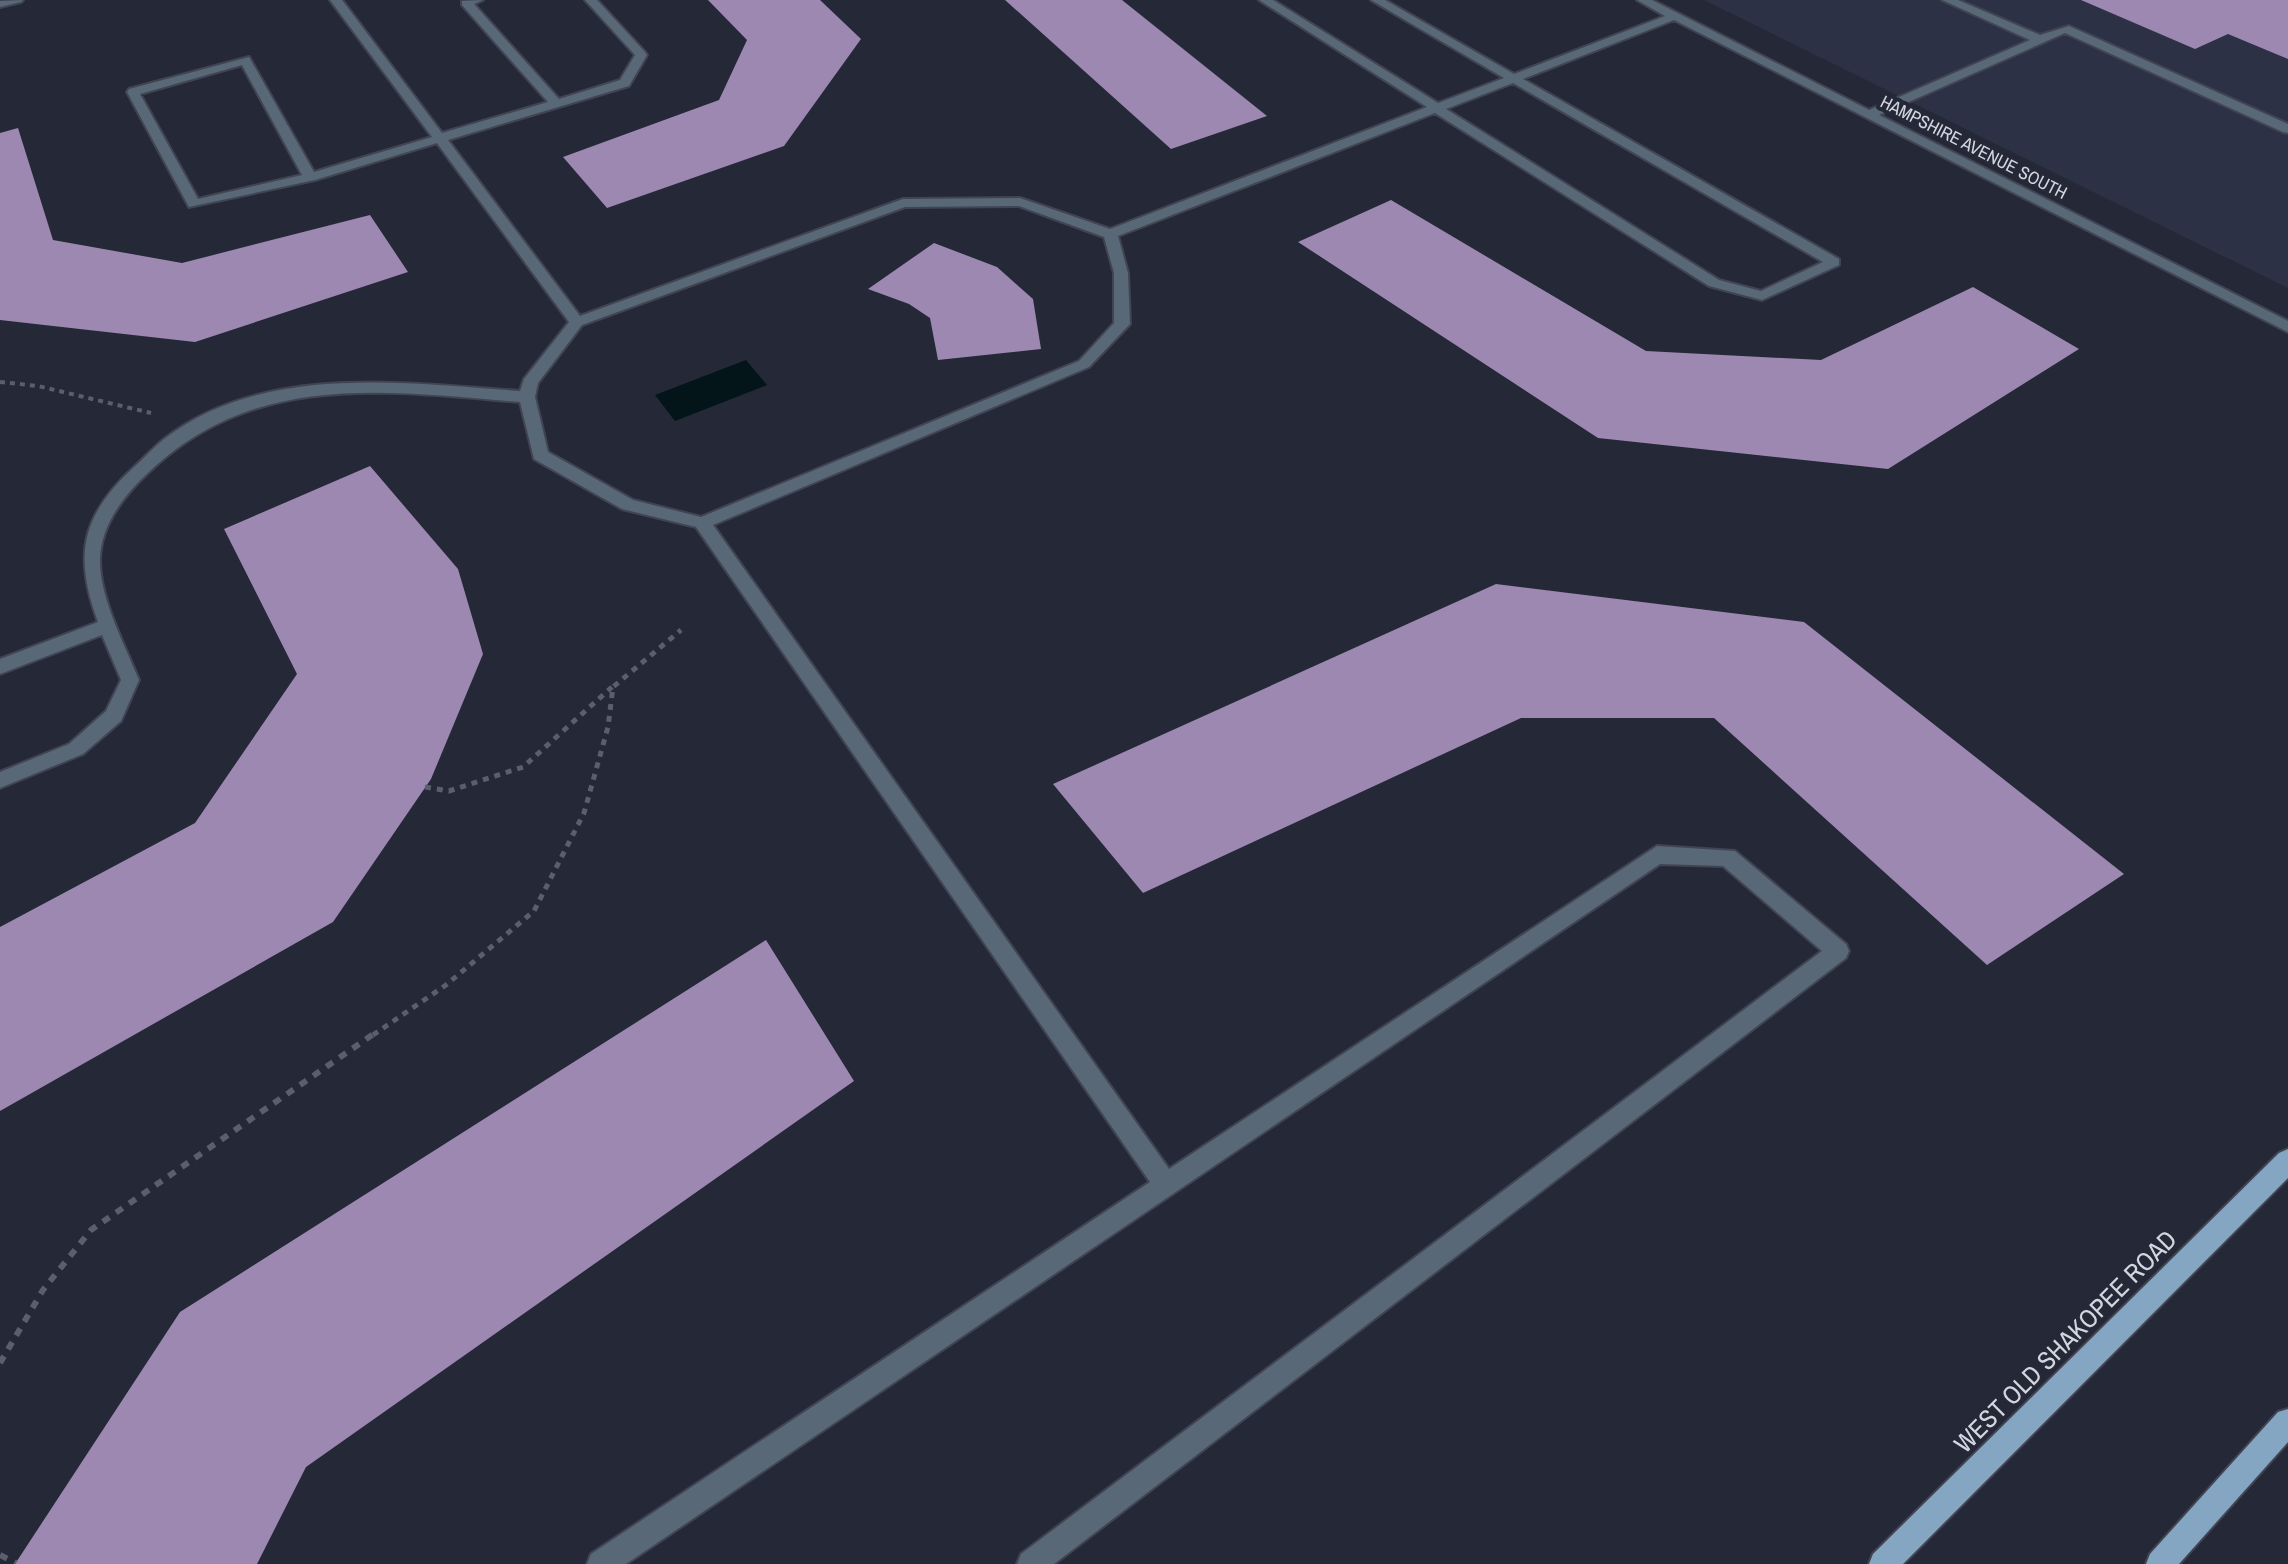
<svg xmlns="http://www.w3.org/2000/svg" width="2288" height="1564" font-family="'Archivo Narrow',sans-serif">
<style>
.built{fill:#2d3146}
.water{fill:#031518}
.building{fill:#9d88b2}
.lines{fill:none;stroke-linecap:round;stroke-linejoin:round}
.minor-casing{stroke:#414452;stroke-width:4}
.major-casing{stroke:#414452;stroke-width:4}
.path-far2{stroke:#5b5e6c;stroke-width:4;stroke-dasharray:5 5;stroke-linecap:butt}
.path-far1{stroke:#5b5e6c;stroke-width:5;stroke-dasharray:6 6;stroke-linecap:butt}
.path{stroke:#5b5e6c;stroke-width:6;stroke-dasharray:8 8;stroke-linecap:butt}
.minor{fill:#586876;fill-rule:evenodd}
.major{fill:#85a6c2;fill-rule:evenodd}
.labels{text-anchor:middle;dominant-baseline:central;stroke-width:8;stroke-linejoin:round;paint-order:stroke}
.far-street-label{font-size:18px;fill:#d3d6e0;stroke:#252837}
.near-street-label{font-size:26px;fill:#d3d6e0;stroke:#252837}
</style>
<rect width="100%" height="100%" fill="#252837"/>
<polygon class="built" points="1704,0 2288,0 2288,288"/>
<polygon class="water" points="746,360 767,385 675,421 655,395"/>
<g class="building">
<polygon points="708,0 820,0 861,39 784,146 607,208 563,157 719,100 747,40"/>
<polygon points="1005,0 1122,0 1267,116 1171,149"/>
<polygon points="2081,0 2288,0 2288,59 2228,34 2195,49"/>
<polygon points="18,128 53,240 182,263 370,215 408,272 195,342 0,320 0,133"/>
<polygon points="1391,200 1646,351 1821,360 1973,287 2079,349 1888,469 1598,438 1298,242"/>
<polygon points="934,243 997,267 1033,299 1041,349 938,360 930,318 909,304 868,289"/>
<polygon points="370,466 458,569 483,654 431,779 333,922 0,1111 0,927 195,823 297,674 224,529"/>
<polygon points="1496,584 1804,622 2124,874 1987,965 1714,718 1521,718 1143,893 1053,784"/>
<polygon points="766,940 854,1081 306,1467 257,1564 15,1564 180,1312"/>
</g>
<g class="lines">
<g class="minor-casing">
<g id="minor">
<polygon points="23,0 21,2 0,7 0,1"/>
<path d="M 330,0 L 342,0 L 442,133 L 548,102 L 462,5 L 462,1 L 483,0 L 474,4 L 559,99 L 620,80 L 635,55 L 585,0 L 597,0 L 645,52 L 647,55 L 629,86 L 448,140 L 580,316 L 903,199 L 1020,198 L 1110,229 L 1427,107 L 1259,0 L 1273,0 L 1438,103 L 1504,78 L 1371,0 L 1385,0 L 1514,74 L 1665,16 L 1637,0 L 1652,0 L 1869,110 L 2030,40 L 1942,0 L 1958,0 L 2040,35 L 2069,26 L 2288,124 L 2288,133 L 2283,132 L 2065,33 L 1879,115 L 2288,321 L 2288,332 L 1674,20 L 1523,79 L 1839,259 L 1839,265 L 1762,300 L 1709,286 L 1435,113 L 1118,236 L 1128,273 L 1130,324 L 1089,367 L 713,525 L 1169,1169 L 1657,846 L 1735,851 L 1846,944 L 1849,951 L 1846,958 L 1054,1564 L 1017,1564 L 1021,1554 L 1822,951 L 1723,866 L 1660,864 L 626,1564 L 587,1564 L 591,1554 L 1150,1182 L 696,527 L 622,509 L 534,459 L 520,402 C 386,391 256,371 150,471 C 125,494 101,524 100,559 C 99,597 125,645 139,680 L 121,721 L 83,754 L 0,788 L 0,772 L 69,744 L 106,711 L 121,680 L 102,635 L 0,674 L 0,659 L 98,622 C 74,557 80,517 133,468 C 143,459 153,448 164,439 C 262,363 405,383 520,391 L 524,379 L 569,322 L 437,143 L 315,180 L 189,207 L 127,92 L 129,89 L 249,57 L 314,172 L 432,137 ZM 242,65 L 302,175 L 198,199 L 140,94 ZM 1513,83 L 1823,262 L 1761,291 L 1719,280 L 1446,109 ZM 1019,206 L 1104,237 L 1114,273 L 1114,323 L 1079,361 L 701,517 L 633,500 L 548,452 L 535,397 L 538,383 L 582,325 L 905,207 Z"/>
</g>
</g>
<g class="major-casing">
<g id="major">
<polygon points="2288,1149 2288,1178 1903,1564 1869,1564 1873,1554 2279,1153"/>
<polygon points="2288,1409 2288,1442 2179,1564 2146,1564 2150,1554 2278,1412"/>
</g>
</g>
<polyline class="path-far2" points="0,382 38,386 151,413"/>
<g class="path-far1">
<polyline points="425,787 449,791 523,767 612,687"/>
<polyline points="373,1035 446,985 534,911 584,813 608,727 613,687 681,630"/>
</g>
<g class="path">
<polyline points="0,1363 43,1290 91,1230 375,1033"/>
<polyline points="0,1555 16,1563"/>
</g>
<use href="#minor" class="minor"/>
<use href="#major" class="major"/>
</g>
<g class="labels">
<g class="far-street-label">
<text transform="translate(1974 147) rotate(27)">HAMPSHIRE AVENUE SOUTH</text>
</g>
<g class="near-street-label">
<text transform="translate(2065 1341) rotate(-45)">WEST OLD SHAKOPEE ROAD</text>
</g>
</g>
</svg>
